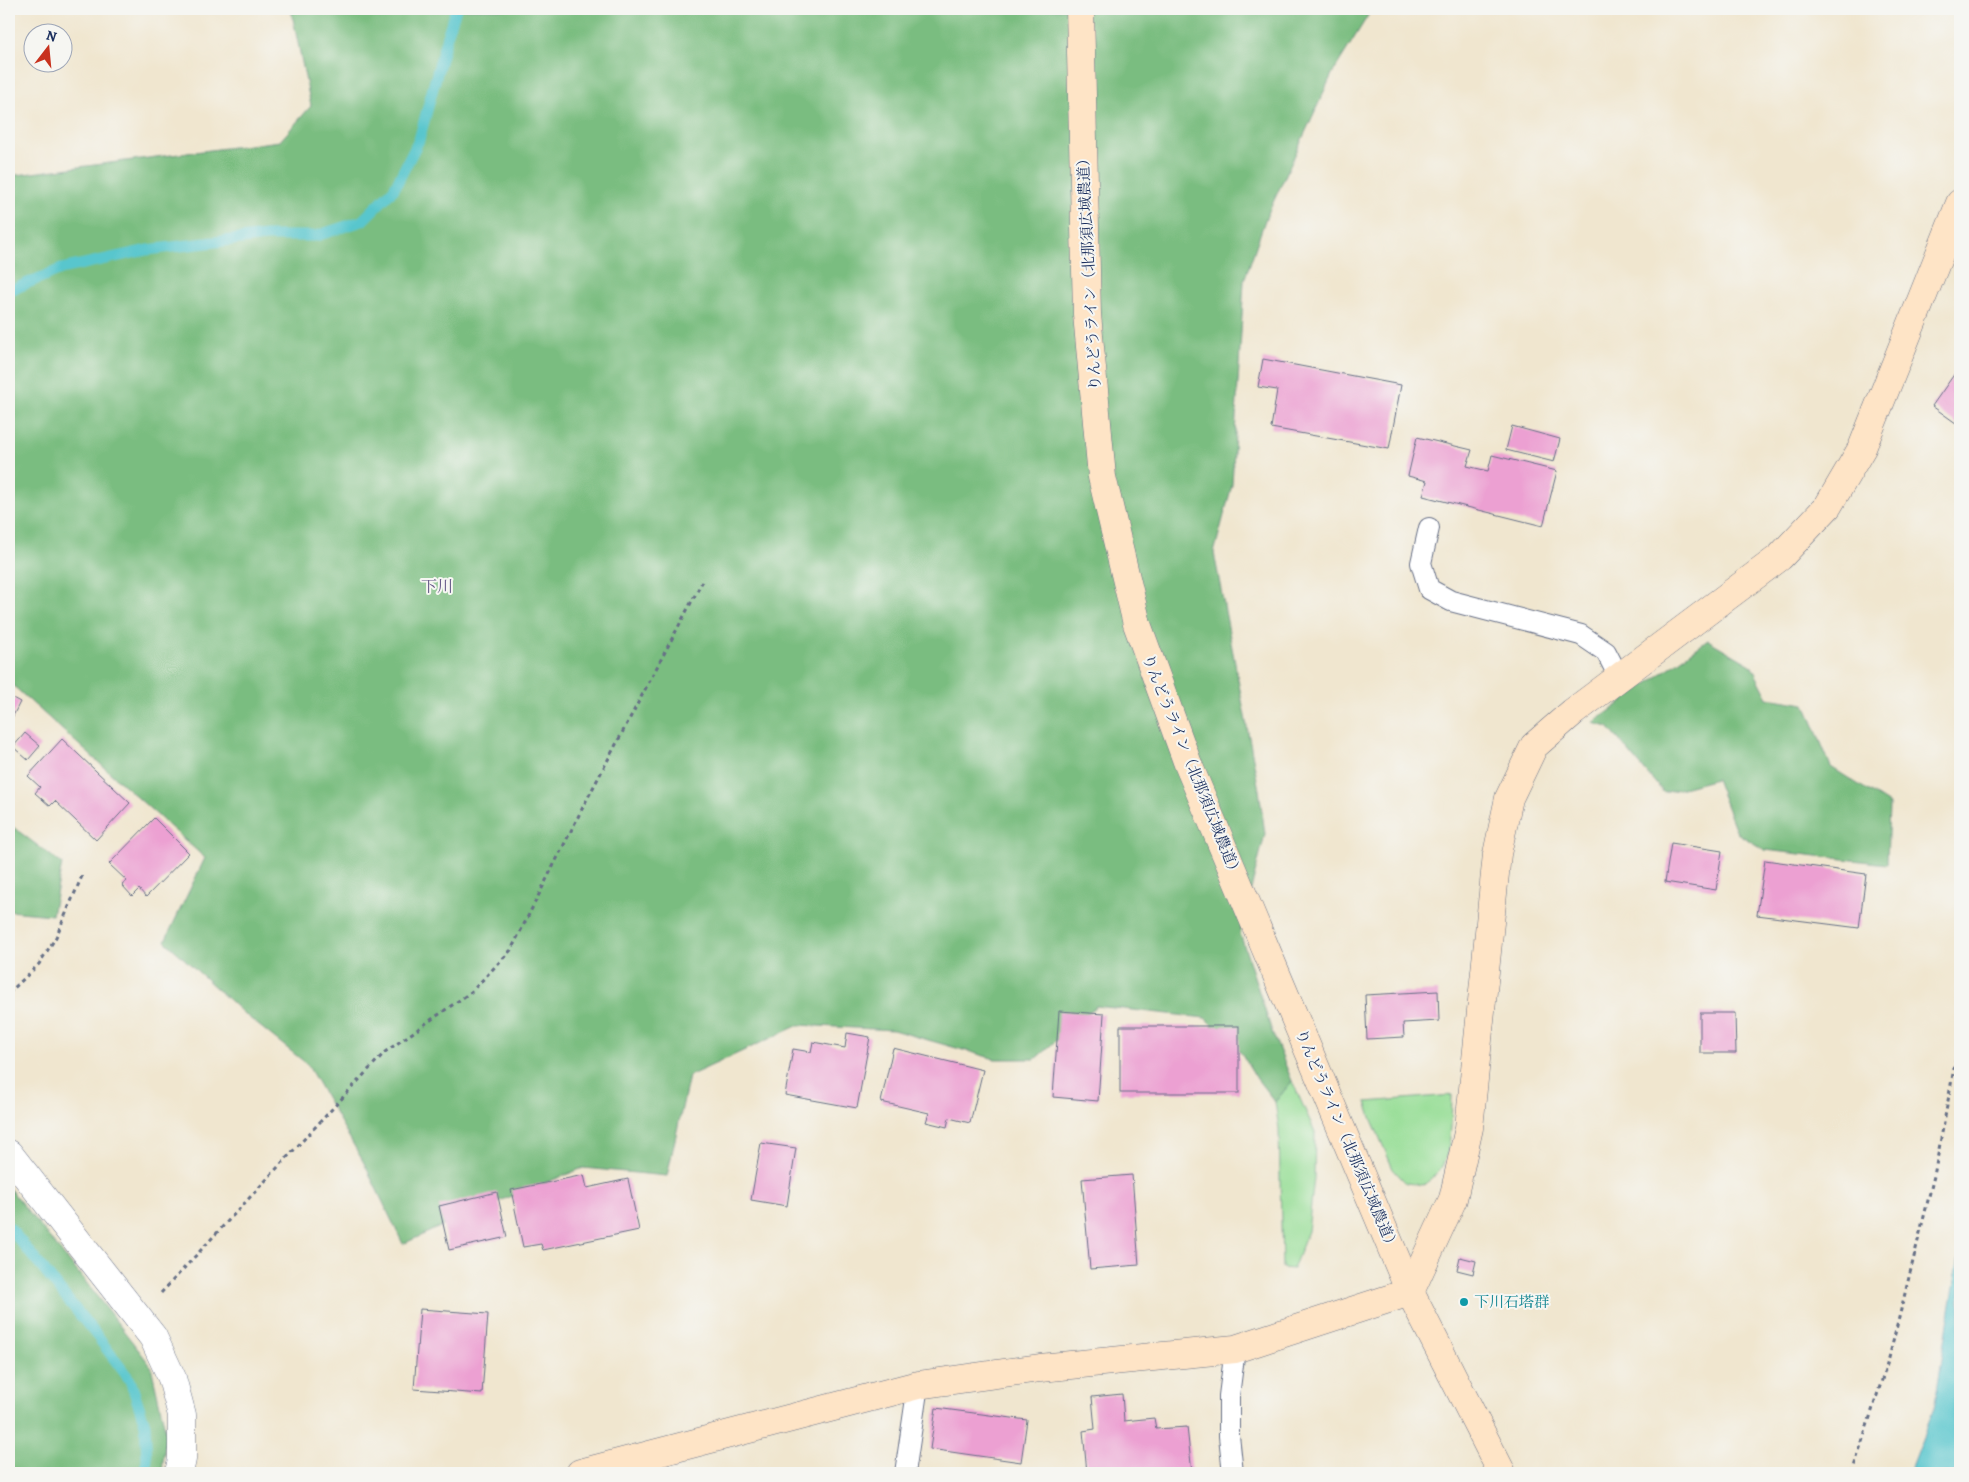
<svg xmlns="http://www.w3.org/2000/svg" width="1969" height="1482" font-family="Alegreya,'Noto Serif JP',serif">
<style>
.green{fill:#98de97;stroke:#5a867a}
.forest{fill:#7abd80;stroke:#4a766f}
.water{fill:#58c6cd;stroke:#3a7a96}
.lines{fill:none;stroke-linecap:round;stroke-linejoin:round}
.stream{stroke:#58c6cd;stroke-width:11}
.building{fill:#eca0d2}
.lane-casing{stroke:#666f86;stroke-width:22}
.street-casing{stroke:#666f86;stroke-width:29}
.secondary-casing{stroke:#666f86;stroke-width:29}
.path{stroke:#666f86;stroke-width:3;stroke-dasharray:4 4;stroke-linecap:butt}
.lane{stroke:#fff;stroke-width:20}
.street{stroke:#fff;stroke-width:28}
.secondary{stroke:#fee4c6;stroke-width:28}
.culture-dot{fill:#0f9aa8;stroke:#f6f6f2;stroke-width:2}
.labels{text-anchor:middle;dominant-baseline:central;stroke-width:4;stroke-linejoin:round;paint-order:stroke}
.street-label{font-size:15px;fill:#1b2f5e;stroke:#f6f6f2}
.culture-label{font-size:15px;fill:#0d838f;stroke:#f6f6f2;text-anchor:start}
.neighbourhood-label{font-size:16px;fill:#645787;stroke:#f6f6f2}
</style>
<rect width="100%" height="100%" fill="#f6f6f2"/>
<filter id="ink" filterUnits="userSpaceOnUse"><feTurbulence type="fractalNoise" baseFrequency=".02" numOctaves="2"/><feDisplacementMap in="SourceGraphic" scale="10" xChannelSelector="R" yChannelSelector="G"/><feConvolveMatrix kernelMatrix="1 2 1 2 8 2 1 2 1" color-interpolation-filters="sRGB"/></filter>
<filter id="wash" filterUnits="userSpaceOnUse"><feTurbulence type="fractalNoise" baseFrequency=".0096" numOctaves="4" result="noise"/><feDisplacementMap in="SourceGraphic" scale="20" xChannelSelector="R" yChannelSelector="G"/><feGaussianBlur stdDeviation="1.12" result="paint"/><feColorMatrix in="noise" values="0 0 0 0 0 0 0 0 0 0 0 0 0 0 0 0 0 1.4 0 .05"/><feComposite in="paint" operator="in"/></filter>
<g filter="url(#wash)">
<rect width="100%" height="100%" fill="#f0e6cf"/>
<g class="green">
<polygon points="1292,1081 1315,1132 1314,1178 1308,1231 1293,1269 1282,1268 1279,1129 1275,1102"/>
<path d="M 1452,1095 C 1451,1117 1453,1154 1438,1172 C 1434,1177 1428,1181 1424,1185 L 1406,1183 L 1393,1169 L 1372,1120 L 1366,1102 Z"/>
</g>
<g class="forest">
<polygon points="291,9 1372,9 1332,74 1265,220 1244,281 1232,485 1214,553 1259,790 1265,834 1240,933 1272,1032 1292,1081 1275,1102 1257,1079 1242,1054 1205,1018 1096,1006 1035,1059 995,1059 893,1030 799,1025 689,1076 667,1176 583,1168 474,1211 403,1244 364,1163 307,1064 242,1012 165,941 205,858 9,682 9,176 280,141 311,106"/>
<polygon points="1708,640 1751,665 1768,698 1805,704 1831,767 1889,804 1887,864 1765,850 1737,833 1716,779 1664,793 1608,727 1593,723"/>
<polygon points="9,824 62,864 52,915 9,911"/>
<polygon points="9,1188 85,1281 151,1366 166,1433 162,1473 9,1473"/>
</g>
<polygon class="water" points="1960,1250 1960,1473 1909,1473 1934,1408"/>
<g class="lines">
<g class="stream">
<polyline points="9,291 61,269 147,250 266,236 316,236 362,221 394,189 419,140 447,36 456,9"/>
<polyline points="9,1227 97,1336 130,1380 145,1424 147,1460 144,1473"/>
</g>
</g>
<g id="blocks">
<g class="building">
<polygon points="1263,359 1401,385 1389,449 1271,428 1277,390 1258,387"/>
<polygon points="1960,366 1960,426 1932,406"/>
<polygon points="1512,426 1560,439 1554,462 1506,450"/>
<polygon points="1417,437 1472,450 1467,466 1488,471 1492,455 1557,471 1543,526 1423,496 1427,481 1408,476"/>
<polygon points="9,696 20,702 9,724"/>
<polygon points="25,733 40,746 28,760 13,747"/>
<polygon points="62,739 130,803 96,840 55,801 50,806 35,793 40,787 28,776"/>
<polygon points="154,818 189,853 146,897 139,889 132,896 122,885 127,881 109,864"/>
<polygon points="1671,843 1722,851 1716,890 1665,882"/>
<polygon points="1765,860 1866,874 1859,928 1757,915"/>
<polygon points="1438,991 1439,1021 1403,1023 1404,1037 1367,1039 1365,995"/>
<polygon points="1059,1011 1104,1014 1098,1101 1053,1097"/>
<polygon points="1700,1013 1735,1013 1736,1053 1700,1053"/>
<rect x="1120" y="1026" width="119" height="67"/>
<polygon points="847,1033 870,1037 857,1108 785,1095 793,1049 811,1052 813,1042 845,1048"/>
<polygon points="893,1048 983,1070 970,1123 949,1118 947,1127 926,1122 929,1113 881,1102"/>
<polygon points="761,1143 796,1148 787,1206 751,1200"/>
<polygon points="584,1175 587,1188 628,1179 639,1230 543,1250 541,1244 523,1247 511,1190"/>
<polygon points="1132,1175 1139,1265 1090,1269 1082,1179"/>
<polygon points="497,1192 507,1237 449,1250 439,1206"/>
<polygon points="1460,1257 1476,1261 1473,1274 1457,1270"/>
<polygon points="420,1309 488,1314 482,1394 414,1389"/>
<polygon points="1122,1394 1124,1421 1154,1418 1156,1429 1187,1427 1192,1473 1087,1473 1083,1431 1095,1429 1092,1397"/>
<polygon points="936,1408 1027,1420 1021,1462 930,1449"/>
</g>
</g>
</g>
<g filter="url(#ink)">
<use href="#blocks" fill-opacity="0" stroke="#666f86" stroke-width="1"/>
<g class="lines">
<g class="lane-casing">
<g id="lane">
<polyline points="1429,528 1421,563 1429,589 1451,601 1581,635 1606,652 1619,677"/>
<polyline points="905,1473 918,1385"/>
<polyline points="1233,1473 1229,1436 1229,1396 1235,1349"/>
</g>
</g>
<g class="street-casing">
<polyline id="street" points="9,1154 153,1337 172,1378 182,1415 182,1459 179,1473"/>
</g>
<g class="secondary-casing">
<g id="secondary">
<polyline points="1080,9 1087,314 1102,477 1137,624 1188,764 1410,1292 1502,1473"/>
<polyline points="580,1473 918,1385 1040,1368 1235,1349 1410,1292 1453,1199 1469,1128 1497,854 1509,798 1534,746 1573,712 1780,557 1828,506 1862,448 1960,203"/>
</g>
</g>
<g class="path">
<polyline points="9,993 39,964 56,937 82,876"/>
<polyline points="161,1293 385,1052 471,992 511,950 585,803 702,582"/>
<polyline points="1852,1473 1889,1358 1934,1176 1960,1036"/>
</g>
<use href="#lane" class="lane"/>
<use href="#street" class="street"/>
<use href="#secondary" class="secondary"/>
</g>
</g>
<circle class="culture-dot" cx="1464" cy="1302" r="5"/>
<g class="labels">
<g class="street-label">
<text transform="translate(1089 271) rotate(-93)">りんどうライン（北那須広域農道）</text>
<text transform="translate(1192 766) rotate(68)">りんどうライン（北那須広域農道）</text>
<text transform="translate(1347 1140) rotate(67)">りんどうライン（北那須広域農道）</text>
</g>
<g class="culture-label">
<text x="1474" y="1302">下川石塔群</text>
</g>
<g class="neighbourhood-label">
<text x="437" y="587">下川</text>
</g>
</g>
<rect width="1969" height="1482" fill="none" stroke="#f6f6f2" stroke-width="30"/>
<g transform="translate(48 48) rotate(16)"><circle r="24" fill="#f6f6f2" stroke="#9ea6b7"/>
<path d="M0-4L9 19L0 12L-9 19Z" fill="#c8321e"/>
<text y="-8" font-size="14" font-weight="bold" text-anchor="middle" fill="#1b2f5e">N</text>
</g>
</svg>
